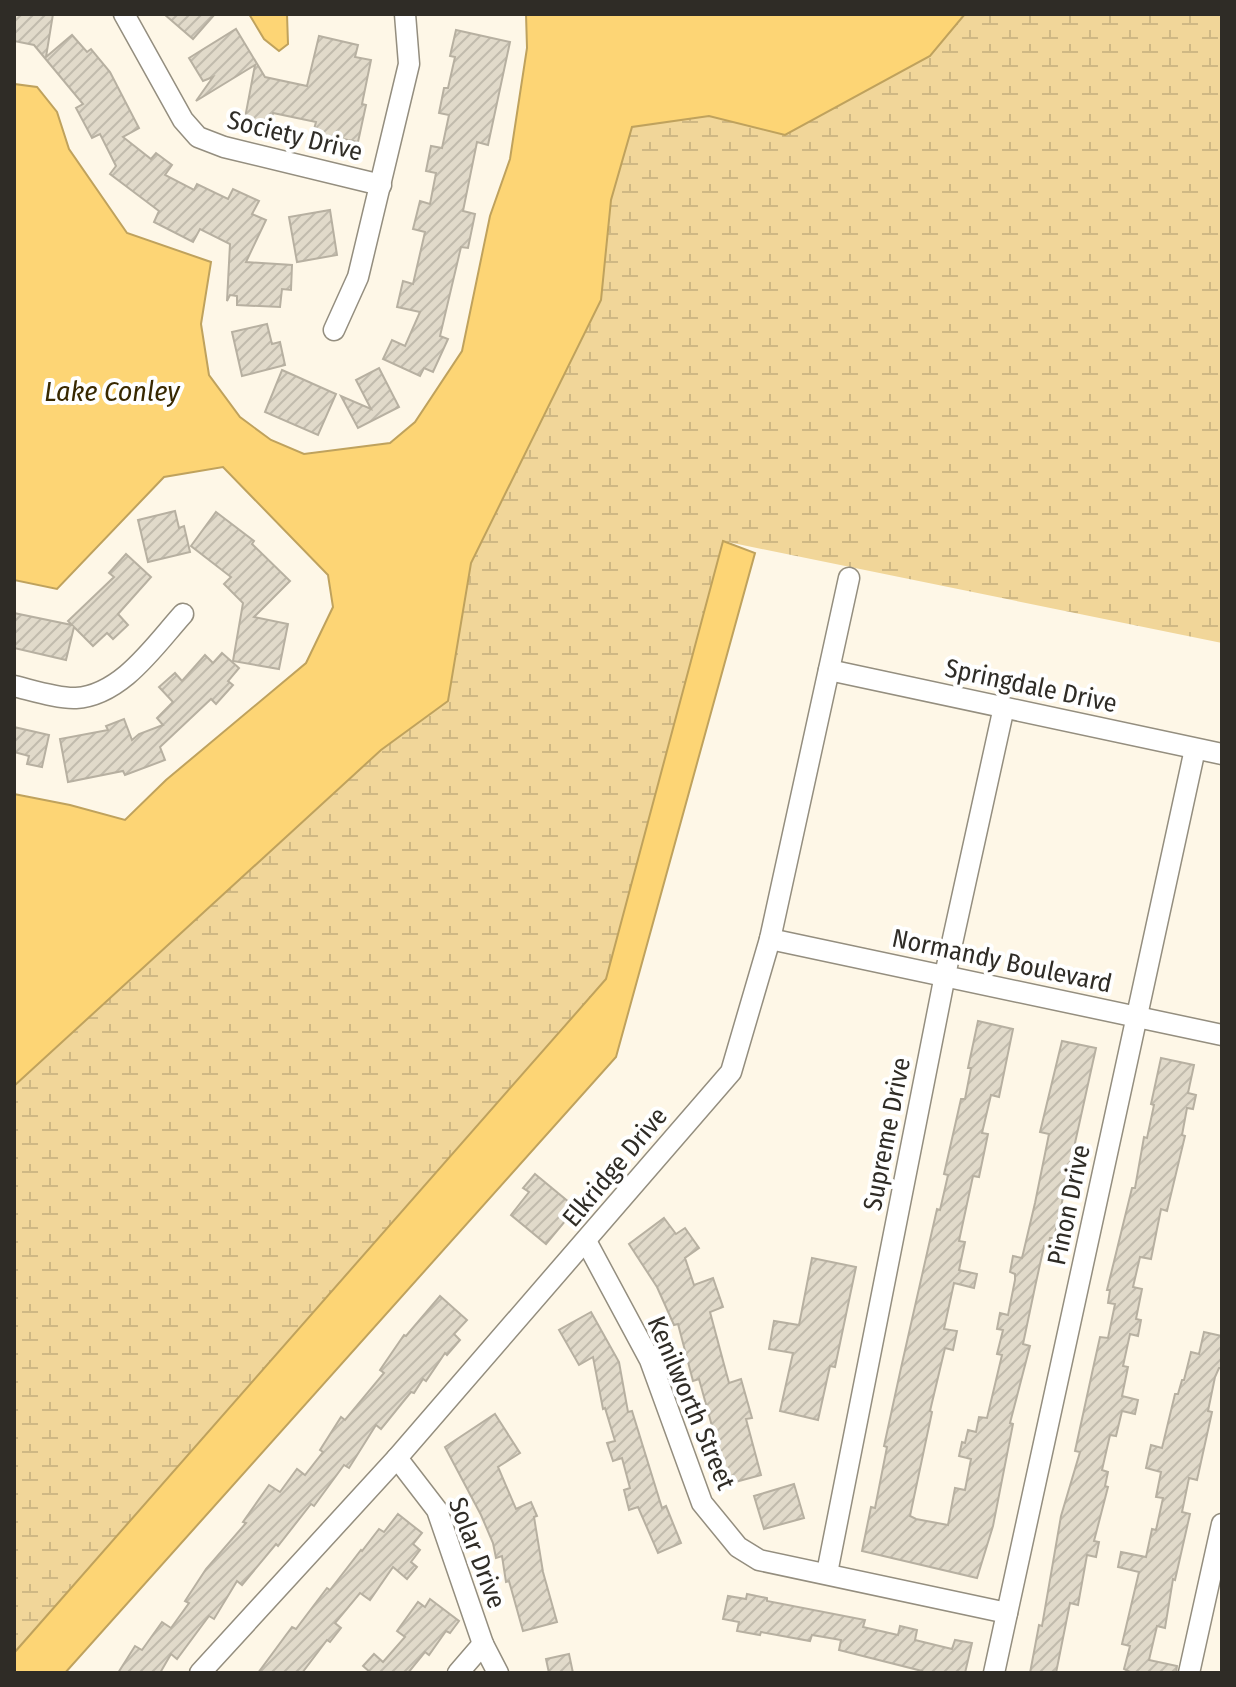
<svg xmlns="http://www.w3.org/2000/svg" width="1236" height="1687" font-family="'Fira Sans Condensed',sans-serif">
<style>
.wetland{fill:url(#wetland-marsh)}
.water{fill:#fdd575;stroke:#bfa25d;stroke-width:2}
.building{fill:url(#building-hatch);stroke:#b7b0a1;stroke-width:2}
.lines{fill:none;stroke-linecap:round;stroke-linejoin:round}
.street-casing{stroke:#948e7f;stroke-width:23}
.street{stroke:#fff;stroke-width:20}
.labels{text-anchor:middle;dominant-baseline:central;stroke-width:8;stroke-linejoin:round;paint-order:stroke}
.street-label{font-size:26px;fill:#2f2c26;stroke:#fff}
.water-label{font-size:28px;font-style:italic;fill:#382800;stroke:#fff}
</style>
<defs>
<pattern id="wetland-marsh" width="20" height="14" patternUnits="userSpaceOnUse" patternTransform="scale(2)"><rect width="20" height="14" fill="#f1d699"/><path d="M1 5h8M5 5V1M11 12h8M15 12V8" fill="none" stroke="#cfb884"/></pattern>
<pattern id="building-hatch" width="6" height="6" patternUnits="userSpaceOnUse" patternTransform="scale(2)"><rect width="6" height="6" fill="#e1daca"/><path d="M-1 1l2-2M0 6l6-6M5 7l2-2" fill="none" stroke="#c1bbad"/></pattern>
</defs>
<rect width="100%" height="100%" fill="#fef7e7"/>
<polygon class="wetland" points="965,14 1222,14 1222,643 723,541 606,979 14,1653 14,1086 381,750 448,701 471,563 601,300 611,200 632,127 709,116 785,135 930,56"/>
<g class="water">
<polygon points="249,14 287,14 288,44 279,51 264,39"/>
<polygon points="526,14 965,14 930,56 785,135 709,116 632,127 611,200 601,300 471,563 448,701 381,750 14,1086 14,794 70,805 125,820 166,780 306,663 333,607 328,575 223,467 164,477 57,589 14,580 14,84 37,87 57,112 69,149 127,233 211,262 201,324 209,375 240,417 271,440 304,454 390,443 415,422 462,351 490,216 510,159 527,48"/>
<polygon points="723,541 755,553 616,1057 65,1673 14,1673 14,1653 606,979"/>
</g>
<g class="building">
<polygon points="14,14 53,14 46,57 72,35 87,52 91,49 110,72 139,128 123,137 151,159 156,153 172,165 165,175 194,190 197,184 228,199 233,189 259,201 252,214 266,220 246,262 292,265 291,290 282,289 280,307 237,305 237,296 230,295 227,301 230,244 200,229 193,242 154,222 159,211 110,174 116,166 100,134 92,138 76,108 83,104 34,45 14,41"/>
<polygon points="164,14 215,14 193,39"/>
<polygon points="236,29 265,77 307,86 319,36 358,45 355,57 371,60 362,104 366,105 358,142 313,133 316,122 273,113 271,123 245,118 255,65 196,101 213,77 203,81 189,58"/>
<polygon points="456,30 510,42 488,145 477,142 463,211 475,214 468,248 461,247 440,336 448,339 433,372 424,368 420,376 383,359 392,340 405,346 420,312 397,307 403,281 413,284 425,232 413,229 420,201 430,204 436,173 426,171 431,146 442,148 449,115 439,113 444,88 448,88 455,57 450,56"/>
<polygon points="330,210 337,255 297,262 289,217"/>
<polygon points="267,324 272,344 280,342 285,365 242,376 232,332"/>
<polygon points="379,368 399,407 358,428 341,396 371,409 356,380"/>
<polygon points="282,370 336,394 318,435 265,412"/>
<polygon points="175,511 179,528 184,526 190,552 148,562 138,520"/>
<polygon points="216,512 254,541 252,544 290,581 254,617 288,624 279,669 233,661 243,603 224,584 231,577 191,546"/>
<polygon points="126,554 151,577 118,614 128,625 113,639 107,633 93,646 74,627 66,660 14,648 14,613 72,625 68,621 114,577 109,573"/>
<polygon points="222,653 239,668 228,681 233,685 216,704 211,699 160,747 165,760 125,775 123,771 68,782 60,739 108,730 106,726 124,719 132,740 139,734 163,725 157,718 173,702 159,687 175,673 182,681 205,655 213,663"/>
<polygon points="14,727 49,735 42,767 27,764 29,756 14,752"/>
<polygon points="978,1021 1013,1029 999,1097 991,1095 982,1133 988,1134 979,1177 973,1176 959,1241 965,1242 959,1270 977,1274 974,1288 954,1283 944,1329 957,1331 953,1350 945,1348 930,1411 932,1412 910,1516 916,1519 948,1525 955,1488 965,1490 971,1459 959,1456 962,1442 965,1443 968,1430 976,1432 979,1417 987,1418 1002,1355 997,1354 1003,1330 997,1329 1000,1313 1008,1315 1015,1280 1015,1274 1010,1272 1013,1256 1022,1258 1035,1203 1049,1134 1040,1132 1062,1041 1096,1048 1054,1238 1050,1238 1048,1247 1044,1246 1035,1287 1023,1344 1030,1346 1010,1423 1013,1424 993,1526 977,1578 862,1551 871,1507 875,1508 887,1447 884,1446 901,1368 937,1209 940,1210 948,1175 944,1174 961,1099 965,1099 971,1068 968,1068"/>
<polygon points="1161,1058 1194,1065 1188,1093 1196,1095 1193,1109 1187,1108 1182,1135 1185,1136 1167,1211 1161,1209 1151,1259 1140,1257 1133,1287 1142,1289 1136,1319 1141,1320 1138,1336 1130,1334 1123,1366 1128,1367 1122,1396 1138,1400 1135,1414 1122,1411 1116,1436 1110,1435 1102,1470 1108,1472 1105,1486 1108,1487 1094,1541 1099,1542 1096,1557 1087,1555 1078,1605 1070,1603 1056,1673 1030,1673 1039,1625 1042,1626 1061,1516 1080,1452 1075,1451 1094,1364 1100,1337 1108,1338 1115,1304 1108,1303 1110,1290 1107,1290 1132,1188 1135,1188 1144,1137 1147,1138 1154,1105 1151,1104"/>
<polygon points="535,1174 576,1208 546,1244 511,1215 529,1192 523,1188"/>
<polygon points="664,1218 676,1234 685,1228 699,1248 685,1258 694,1285 713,1278 723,1307 710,1312 729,1383 741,1379 752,1418 746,1419 761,1475 728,1484 699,1379 693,1381 678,1324 674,1325 657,1287 629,1244"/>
<polygon points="812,1258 856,1267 835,1367 830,1366 818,1420 780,1411 793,1353 769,1349 774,1321 799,1325"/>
<polygon points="440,1296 467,1320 454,1334 460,1340 447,1355 445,1353 426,1381 423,1379 414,1393 411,1392 381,1429 376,1425 349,1468 344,1465 314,1506 311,1504 278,1546 276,1544 242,1585 237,1581 214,1619 209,1616 177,1659 171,1654 160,1673 118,1673 135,1646 142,1650 162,1622 171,1628 189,1603 185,1601 206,1569 246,1523 243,1522 269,1485 280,1492 297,1469 305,1475 323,1452 320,1450 341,1417 345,1420 384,1373 380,1370 404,1335 406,1336"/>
<polygon points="591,1312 619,1362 628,1412 632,1411 662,1508 666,1506 681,1543 658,1553 638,1507 629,1510 624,1490 630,1488 622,1458 613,1461 607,1443 615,1441 605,1408 603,1409 593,1357 579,1365 559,1330"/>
<polygon points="1204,1332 1222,1336 1222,1368 1219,1368 1215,1377 1208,1411 1212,1412 1197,1480 1189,1478 1182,1512 1190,1514 1175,1580 1173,1579 1165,1628 1157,1626 1149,1660 1177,1666 1176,1673 1132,1673 1124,1669 1130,1646 1122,1644 1139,1572 1118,1567 1121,1552 1146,1557 1152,1529 1156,1530 1163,1498 1156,1497 1161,1472 1146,1468 1151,1445 1162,1448 1175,1394 1178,1394 1182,1380 1184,1380 1191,1352 1199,1354"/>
<polygon points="495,1414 520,1453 498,1467 516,1509 531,1502 537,1516 534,1517 543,1572 557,1622 523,1631 509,1581 506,1582 502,1556 496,1558 493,1543 481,1515 445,1447"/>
<polygon points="794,1484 804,1518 764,1529 754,1496"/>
<polygon points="398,1514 422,1533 413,1544 420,1550 411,1562 417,1567 407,1579 393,1567 370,1600 360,1593 335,1623 341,1628 330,1642 327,1640 302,1673 258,1673 292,1627 296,1629 327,1588 330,1590 361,1550 362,1551 379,1529 384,1532"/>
<polygon points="747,1594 767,1598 767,1601 865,1620 863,1627 898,1635 900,1626 917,1630 915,1640 952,1649 955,1640 972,1643 965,1673 921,1673 922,1671 839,1650 841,1640 812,1635 810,1641 761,1632 760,1635 737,1631 739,1622 723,1619 728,1596 746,1599"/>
<polygon points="430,1599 459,1621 450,1633 446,1631 429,1655 425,1652 408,1673 371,1673 363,1666 374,1654 383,1662 405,1637 397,1631 418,1602 425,1607"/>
<polygon points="569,1654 573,1673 549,1673 546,1659"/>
</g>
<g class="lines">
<g class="street-casing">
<g id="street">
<polyline points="124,14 183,120 198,137 224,147 381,185"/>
<polyline points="334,330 358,277 409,64 405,14"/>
<polyline points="829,670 1222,754"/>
<path d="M 14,686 C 31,690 59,699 76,698 C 122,695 155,645 183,614"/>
<polyline points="770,939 1222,1035"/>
<polyline points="586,1241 650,1360 702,1503 738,1547 759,1560 1007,1613"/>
<polyline points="397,1458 437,1510 483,1644 498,1673"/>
<polyline points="827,1573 945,975 1004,707"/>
<polyline points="200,1673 397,1458 731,1072 770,939 849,578"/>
<polyline points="458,1673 483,1644"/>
<polyline points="994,1673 1195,749"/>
<polyline points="1189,1673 1222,1524"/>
</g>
</g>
<use href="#street" class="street"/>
</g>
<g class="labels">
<g class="street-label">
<text transform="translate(295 136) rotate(14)">Society Drive</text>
<text transform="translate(1031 686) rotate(12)">Springdale Drive</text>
<text transform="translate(1002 961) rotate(12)">Normandy Boulevard</text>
<text transform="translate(887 1134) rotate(-79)">Supreme Drive</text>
<text transform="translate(615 1167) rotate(-50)">Elkridge Drive</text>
<text transform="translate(1069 1205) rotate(-78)">Pinon Drive</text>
<text transform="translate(691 1403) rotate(67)">Kenilworth Street</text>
<text transform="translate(477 1553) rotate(69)">Solar Drive</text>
</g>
<g class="water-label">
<text x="112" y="391">Lake Conley</text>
</g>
</g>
<rect width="1236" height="1687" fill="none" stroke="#2f2c26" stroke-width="32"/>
</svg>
